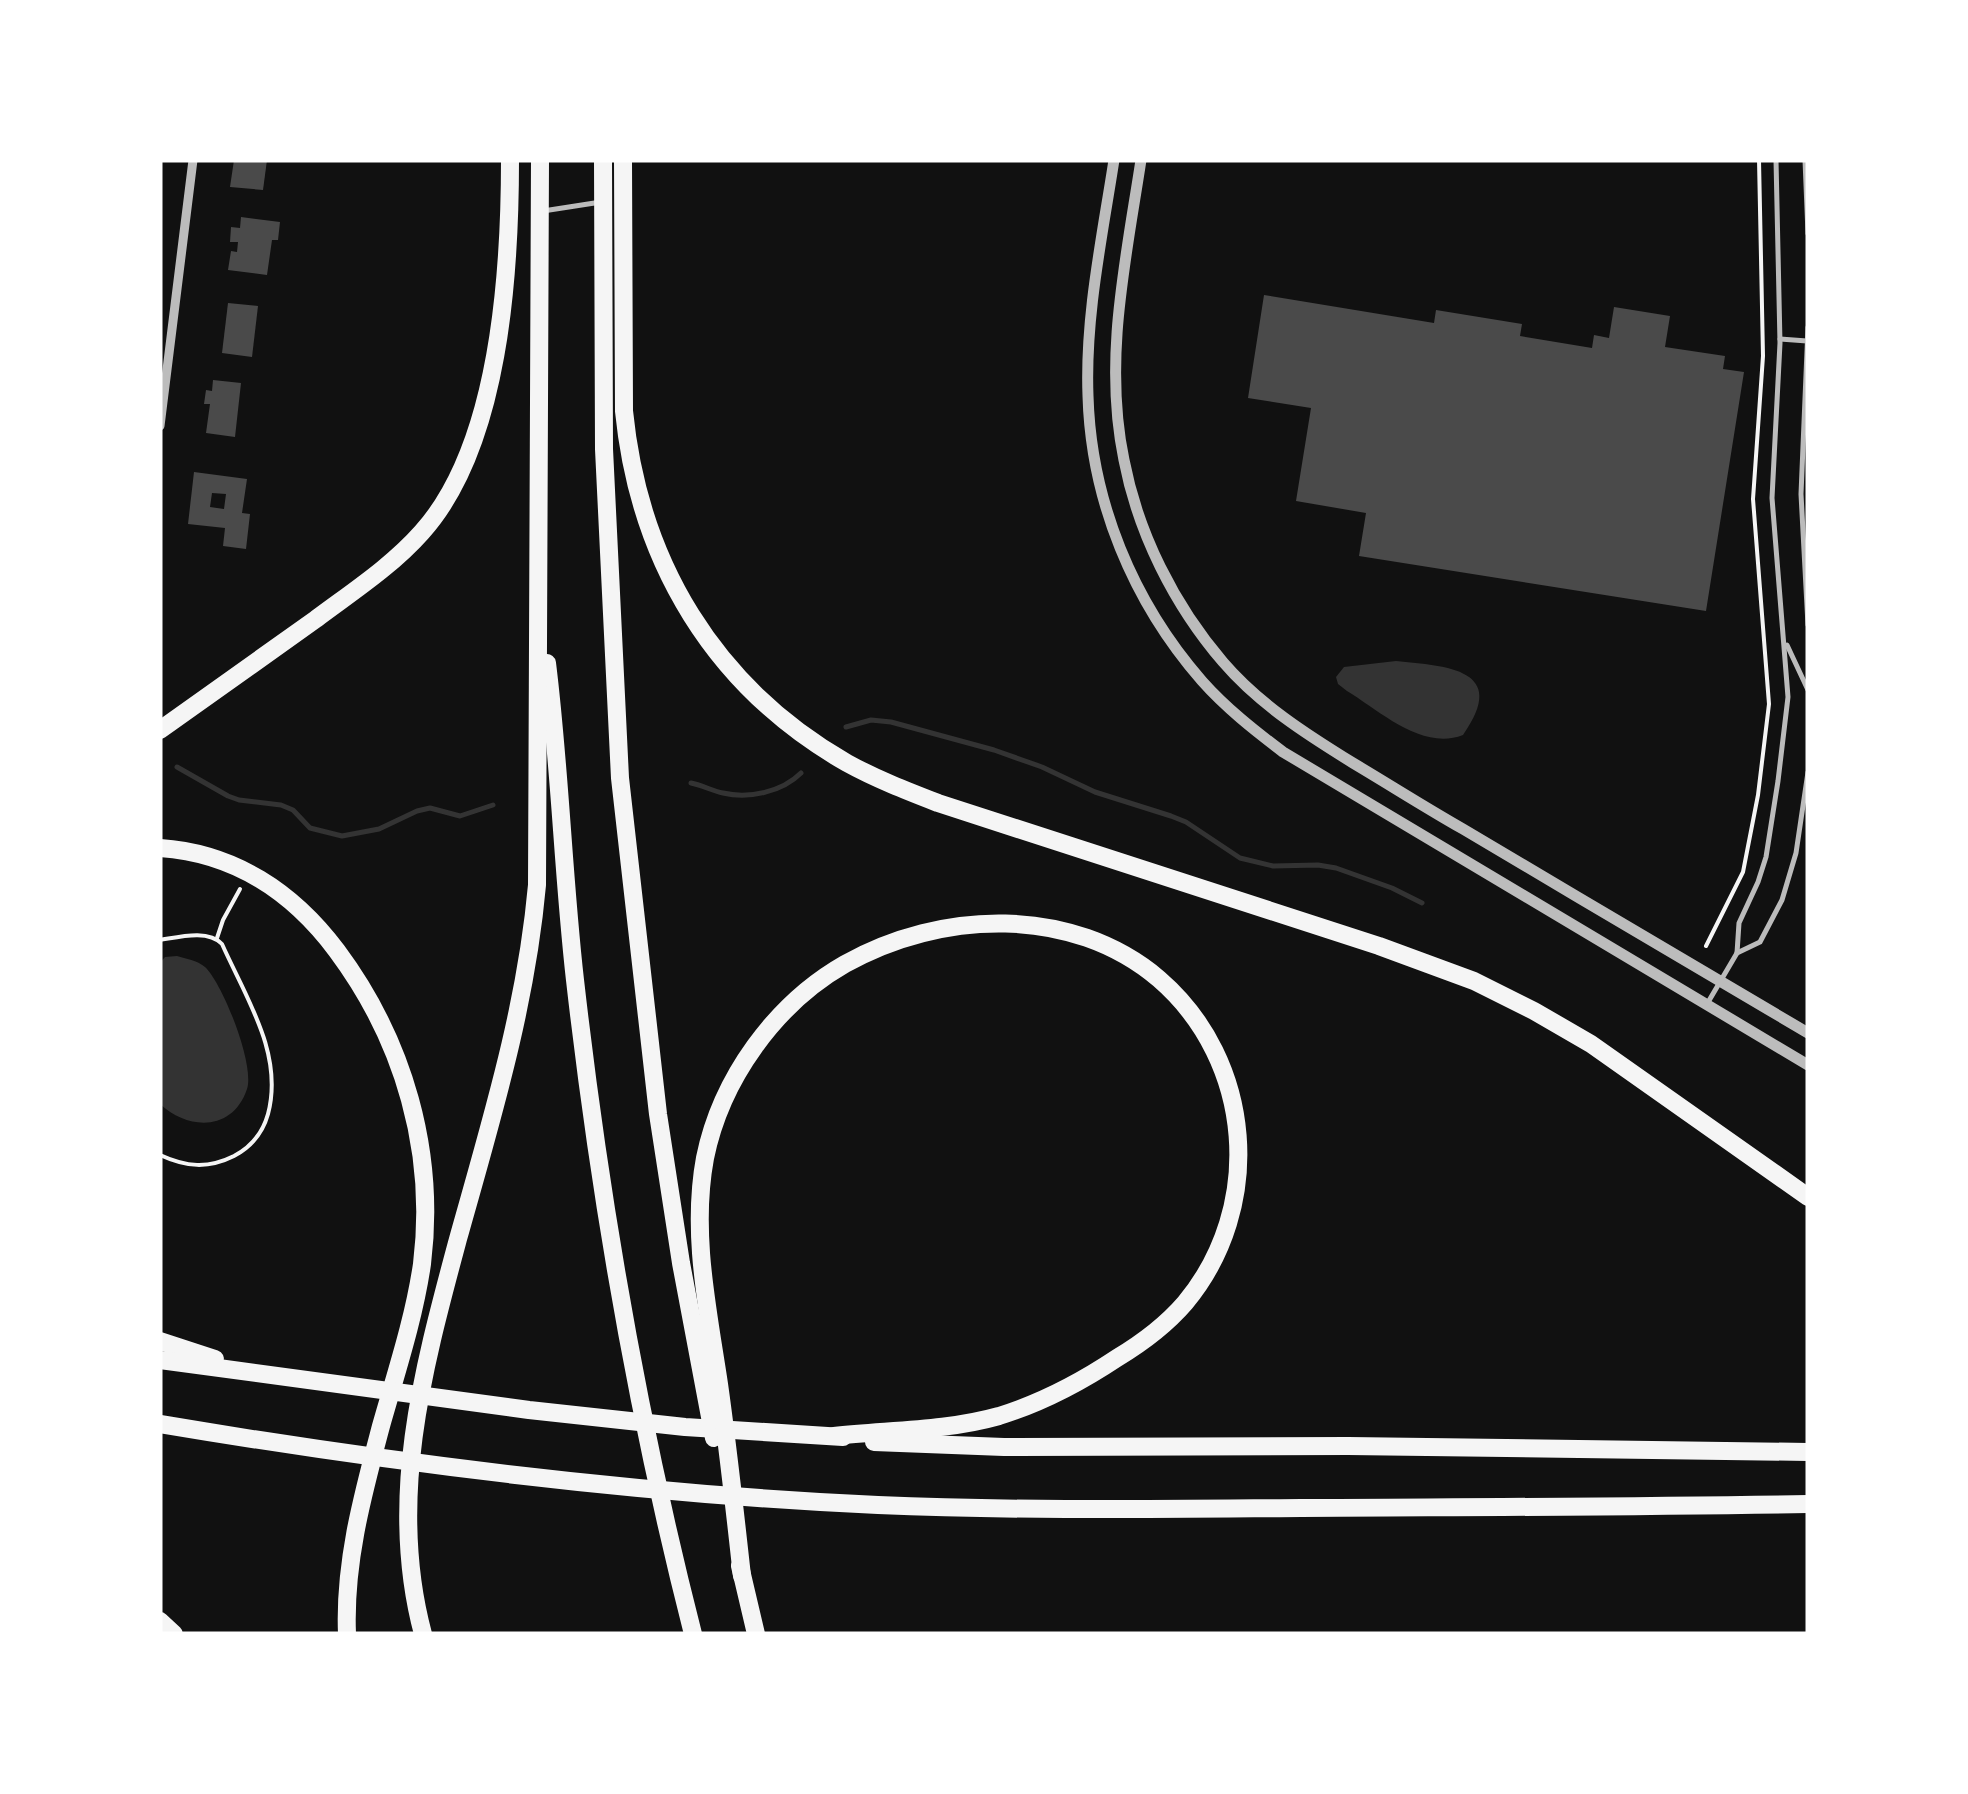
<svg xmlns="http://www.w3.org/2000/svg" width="1968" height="1794" font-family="Inter,sans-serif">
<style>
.water{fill:#333}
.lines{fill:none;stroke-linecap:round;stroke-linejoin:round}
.stream{stroke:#333;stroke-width:5}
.building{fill:#4a4a4a;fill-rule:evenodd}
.path{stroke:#f5f5f5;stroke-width:4}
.service{stroke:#bcbcbc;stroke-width:5}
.minor{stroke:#bcbcbc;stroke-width:9}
.tertiary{stroke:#bcbcbc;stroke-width:11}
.motorway{stroke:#f5f5f5;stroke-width:18}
</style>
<rect width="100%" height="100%" fill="#111"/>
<g class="water">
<path d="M 1396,661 C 1447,666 1510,669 1463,735 C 1422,751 1380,711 1347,691 L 1338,684 L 1336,677 L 1344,667 Z"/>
<path d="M 177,956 C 186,959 197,960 205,967 C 223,984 255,1065 247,1089 C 233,1131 189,1131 160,1104 L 160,963 L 165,957 Z"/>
</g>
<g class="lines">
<g class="stream">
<polyline points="846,727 871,720 891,722 994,750 1042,767 1095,792 1171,816 1186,822 1240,858 1273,866 1318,865 1336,868 1392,888 1422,903"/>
<polyline points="177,767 228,796 239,800 281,805 293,810 310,828 342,836 379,829 417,811 430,808 460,816 493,805"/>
<path d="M 691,783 C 702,785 712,791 723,793 C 749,799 782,792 801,773"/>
</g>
</g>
<g class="building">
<polygon points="234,160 267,160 263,190 230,187"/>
<polygon points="241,217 280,222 278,240 272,240 267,275 228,270 231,251 237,252 238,242 230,242 231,227 240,228"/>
<polygon points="1264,295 1434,323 1436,310 1522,324 1520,336 1592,348 1594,335 1609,338 1614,307 1670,316 1665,347 1725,356 1723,369 1744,372 1706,611 1359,556 1366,513 1296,501 1311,408 1248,398"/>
<polygon points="228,303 258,306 252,357 222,353"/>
<polygon points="213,380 241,383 235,437 206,433 210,404 204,404 206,390 212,391"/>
<path d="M 194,472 L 247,479 L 242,513 L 250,514 L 246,549 L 223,546 L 225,528 L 188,524 ZM 212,493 L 226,494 L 224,509 L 210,507 Z"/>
</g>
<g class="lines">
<g class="path">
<polyline points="217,938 223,920 240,889"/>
<path d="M 160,940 C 179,937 208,929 222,944 C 246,998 284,1054 268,1114 C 263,1132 251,1147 234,1156 C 208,1169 186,1167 160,1155"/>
<polyline points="1706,946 1743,872 1758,795 1769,704 1753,499 1763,356 1759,160"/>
</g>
<g class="service">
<polyline points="1805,160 1808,234"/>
<polyline points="543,211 601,202"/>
<polyline points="1808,327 1801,494 1808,625"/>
<polyline points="1780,339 1807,341"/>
<polyline points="1787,645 1808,690"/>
<polyline points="1737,953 1760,942 1782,900 1796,853 1808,772"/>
<polyline points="1707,1004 1737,953 1739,923 1758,882 1766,857 1778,781 1788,697 1772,498 1780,343 1776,160"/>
</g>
<polyline class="minor" points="160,426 193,160"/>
<g class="tertiary">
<path d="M 1114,160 C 1102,238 1085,317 1088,396 C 1091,501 1133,602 1202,681 C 1226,708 1254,730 1283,752 L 1808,1065"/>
<path d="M 1141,160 C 1126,259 1103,360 1124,460 C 1138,533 1174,605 1223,662 C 1259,704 1306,734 1353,763 C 1390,785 1426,808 1463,829 C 1578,897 1693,966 1808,1033"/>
</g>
<g class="motorway">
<polyline points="603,160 604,449 620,778 658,1114 681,1263 714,1438"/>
<path d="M 623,160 L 624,411 C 639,562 714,687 847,763 C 876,779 907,791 938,803 L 1379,946 L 1474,981 L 1534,1011 L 1591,1044 L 1808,1197"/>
<path d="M 547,663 C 560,768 563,874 575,980 C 600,1200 638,1419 693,1634"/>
<path d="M 160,730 C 212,693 264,656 316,619 C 352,592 392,566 422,532 C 500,445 510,273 510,160"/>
<path d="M 160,848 C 234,853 293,892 337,951 C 404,1041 436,1152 422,1264 C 414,1319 396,1373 381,1426 C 363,1494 344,1562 347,1634"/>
<polyline points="160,1341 215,1359"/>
<polyline points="160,1360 529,1410 685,1427 843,1437"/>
<path d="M 160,1424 C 398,1464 637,1494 878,1505 C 1019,1511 1160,1509 1301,1508 C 1470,1507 1639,1507 1808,1504"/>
<polyline points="874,1442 1004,1447 1348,1446 1808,1452"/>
<polyline points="740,1566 756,1634"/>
<path d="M 742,1576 C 735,1512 728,1448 719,1384 C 708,1310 691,1233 705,1158 C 721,1079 775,1004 845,964 C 941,910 1072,905 1159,979 C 1254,1061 1265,1207 1185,1303 C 1166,1325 1142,1343 1117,1358 C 1081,1382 1041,1403 999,1416 C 946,1431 889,1430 834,1436"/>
<polyline points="160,1621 174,1634"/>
<path d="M 423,1634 C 387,1500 423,1369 458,1239 C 491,1121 526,1008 537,885 L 540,160"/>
</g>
</g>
<rect width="1968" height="1794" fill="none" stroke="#ffffff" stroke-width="325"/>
</svg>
